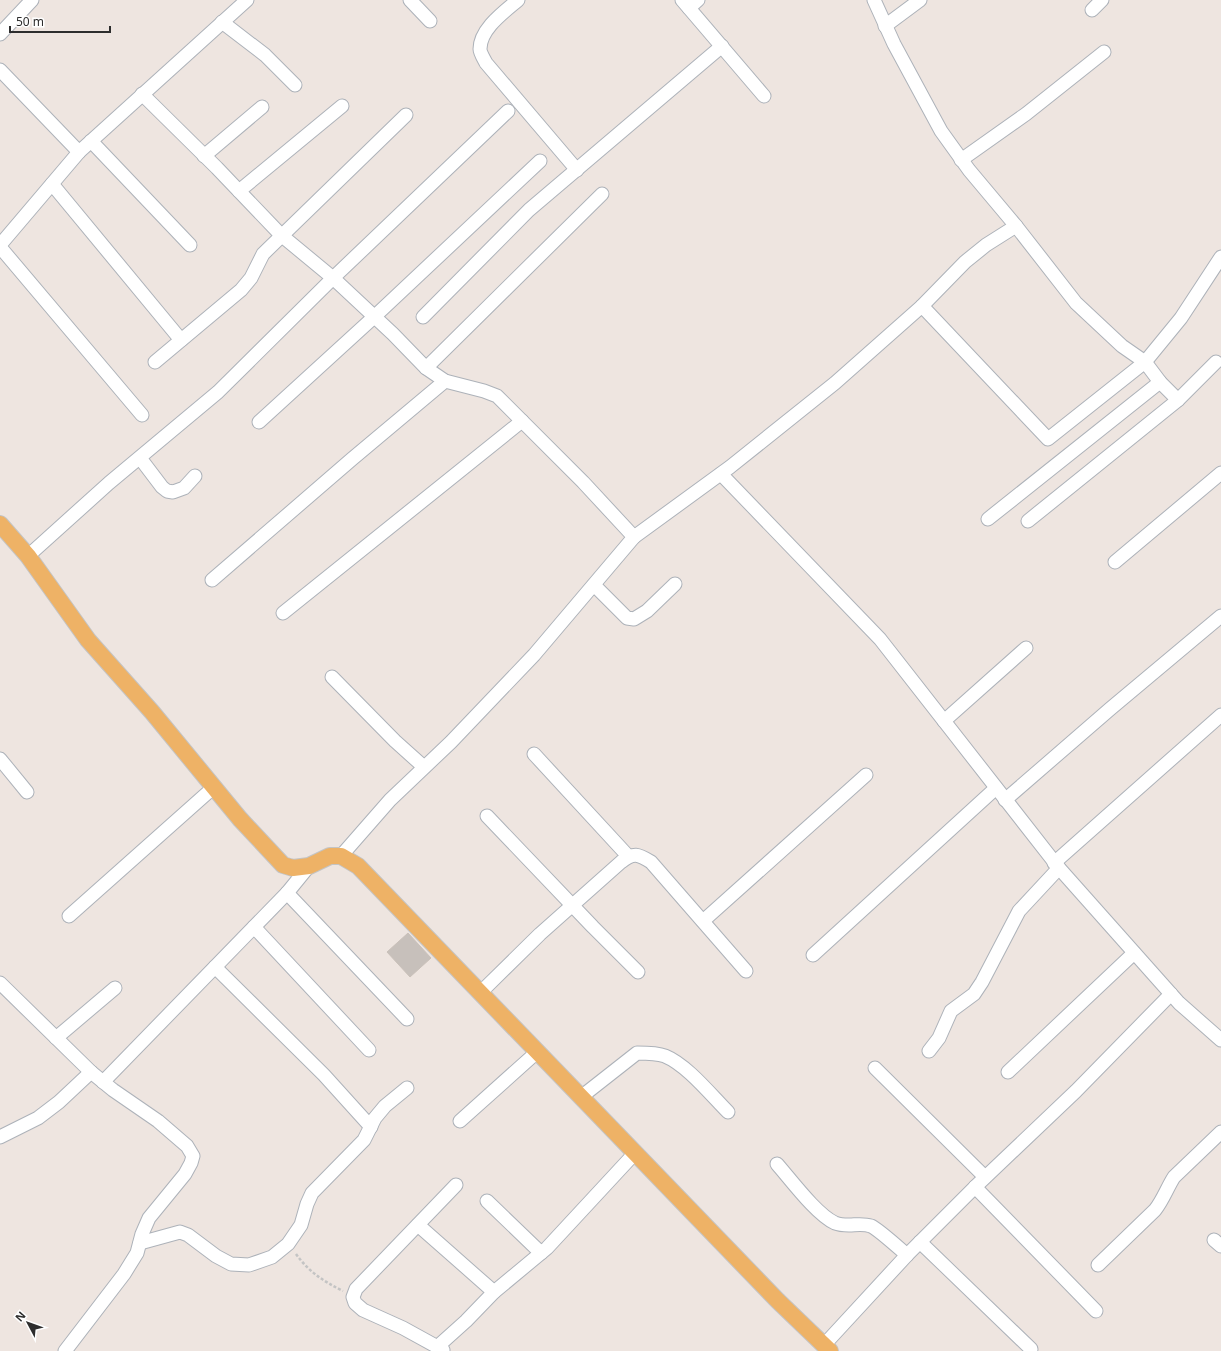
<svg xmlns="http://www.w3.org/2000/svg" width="1221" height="1351" font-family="'Noto Sans',sans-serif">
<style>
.building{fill:#c7c0bb;stroke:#cac1ba}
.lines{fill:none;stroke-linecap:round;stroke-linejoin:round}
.minor-casing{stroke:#adb2b9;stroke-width:15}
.major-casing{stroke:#c4c4c4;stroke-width:18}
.path{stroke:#c4c4c4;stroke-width:2.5;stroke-dasharray:3 2;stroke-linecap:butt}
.minor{stroke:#fff;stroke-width:13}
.major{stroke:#eeb266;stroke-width:16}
</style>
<rect width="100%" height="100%" fill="#eee5e0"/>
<polygon class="building" points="408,933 431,958 410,977 387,952"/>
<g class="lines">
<g class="minor-casing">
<g id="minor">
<polyline points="410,0 430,21"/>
<path d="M 518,0 C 504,12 480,29 480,49 C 480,53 484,59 486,63 L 577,170"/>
<polyline points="682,0 764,96"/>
<polyline points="874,0 894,44 941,131 969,170 1016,226 1076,303 1122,346 1145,362 1181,318 1221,257"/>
<polyline points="689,8 698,0"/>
<polyline points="1092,10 1102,0"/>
<polyline points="222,22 265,55 295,85"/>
<polyline points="885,26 920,0"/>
<polyline points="0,34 32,0"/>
<polyline points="0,70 79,152"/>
<polyline points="142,94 217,168 281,235 333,278 393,334 426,368 445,381 484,391 497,396 583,482 634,537 534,655 451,742 390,800 341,856"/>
<polyline points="91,141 190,245"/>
<polyline points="204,156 262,107"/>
<polyline points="961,160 1026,114 1104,52"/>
<polyline points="52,184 181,340"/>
<polyline points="239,191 342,106"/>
<polyline points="0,245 79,152 247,0"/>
<polyline points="0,247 142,415"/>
<polyline points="922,306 965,262 986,245 1016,226"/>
<polyline points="423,317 529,210 722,46"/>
<polyline points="155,362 241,290 251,278 263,254 406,115"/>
<polyline points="426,368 602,194"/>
<polyline points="259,422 374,317 540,161"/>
<polyline points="140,458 162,487 167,491 173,492 184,488 195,476"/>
<polyline points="721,474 880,639 1059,868 1179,1003 1221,1040"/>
<polyline points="988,519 1160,382"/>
<polyline points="1028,521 1178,400 1216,362"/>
<polyline points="634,537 730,467 835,383 922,306 1048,439 1145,362 1160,382 1178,400"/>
<polyline points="28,556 109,483 218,392 333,278 508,111"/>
<polyline points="1115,562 1221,473"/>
<polyline points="212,580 352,459 445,381"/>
<polyline points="594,585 627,618 634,619 647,611 675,584"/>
<polyline points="283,613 522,421"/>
<polyline points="332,677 395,741 424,767"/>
<polyline points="944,721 1026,648"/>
<polyline points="534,754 628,856"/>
<polyline points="0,759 27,792"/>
<polyline points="1005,800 1110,709 1221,616"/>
<polyline points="487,816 593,927 638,972"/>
<polyline points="1054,863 1221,715"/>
<polyline points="287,893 407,1019"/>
<polyline points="69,916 214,787"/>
<polyline points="703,921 866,775"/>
<polyline points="254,927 369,1050"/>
<polyline points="813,955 996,788"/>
<polyline points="215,967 324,1075 371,1127"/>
<polyline points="0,983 91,1072 113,1090 158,1121 187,1146 193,1156 191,1163 185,1174 149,1218 142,1234 137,1253 124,1274 65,1351"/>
<path d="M 480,993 L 540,934 L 621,862 C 634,852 638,854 651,862 L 746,971"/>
<polyline points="56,1038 115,988"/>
<polyline points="929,1051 939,1038 951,1011 974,994 982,982 1019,911 1059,868"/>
<polyline points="875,1068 985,1177"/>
<polyline points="1008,1072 1134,953"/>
<polyline points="103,1082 287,893 309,866"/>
<path d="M 581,1097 L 637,1053 C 646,1053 657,1053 665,1056 C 687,1065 711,1095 728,1112"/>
<polyline points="460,1121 537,1052"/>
<polyline points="0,1137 38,1118 59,1102 91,1072"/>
<path d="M 777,1164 C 791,1180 817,1215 835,1223 C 848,1228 859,1222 871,1226 C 878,1229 900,1249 907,1255"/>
<polyline points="975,1187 1096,1311"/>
<polyline points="487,1201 541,1253"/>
<polyline points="418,1225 494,1292"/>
<polyline points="1214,1240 1221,1246"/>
<polyline points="920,1242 1031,1349"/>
<polyline points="140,1243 180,1232 188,1235 216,1256 231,1264 249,1265 272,1257 288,1244 301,1225 307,1204 312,1193 364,1140 375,1118 385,1106 407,1088"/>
<path d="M 1098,1265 L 1155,1210 C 1163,1200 1167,1188 1174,1177 L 1221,1132"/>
<polyline points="824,1345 907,1255 975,1187 1076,1091 1171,994"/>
<polyline points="437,1347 466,1321 494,1292 547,1248 635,1153"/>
<polyline points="443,1350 403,1328 363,1310 355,1303 353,1297 356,1289 456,1185"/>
</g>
</g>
<g class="major-casing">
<polyline id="major" points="0,524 28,556 88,640 152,712 240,819 283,865 293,868 309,866 330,856 341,856 358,866 778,1301 830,1351"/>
</g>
<path class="path" d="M 296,1254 C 309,1272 323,1281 343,1291"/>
<use href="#minor" class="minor"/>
<use href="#major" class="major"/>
</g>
<g transform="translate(28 1323) rotate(311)" stroke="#ffffff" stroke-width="3" paint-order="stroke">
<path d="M0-3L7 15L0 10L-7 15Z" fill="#2d2d2d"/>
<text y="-6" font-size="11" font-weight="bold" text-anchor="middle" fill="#2d2d2d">N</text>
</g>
<path d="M10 26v6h100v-6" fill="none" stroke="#2d2d2d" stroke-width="2"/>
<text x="16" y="26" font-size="12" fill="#2d2d2d" stroke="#ffffff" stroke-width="3" paint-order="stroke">50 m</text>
</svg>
